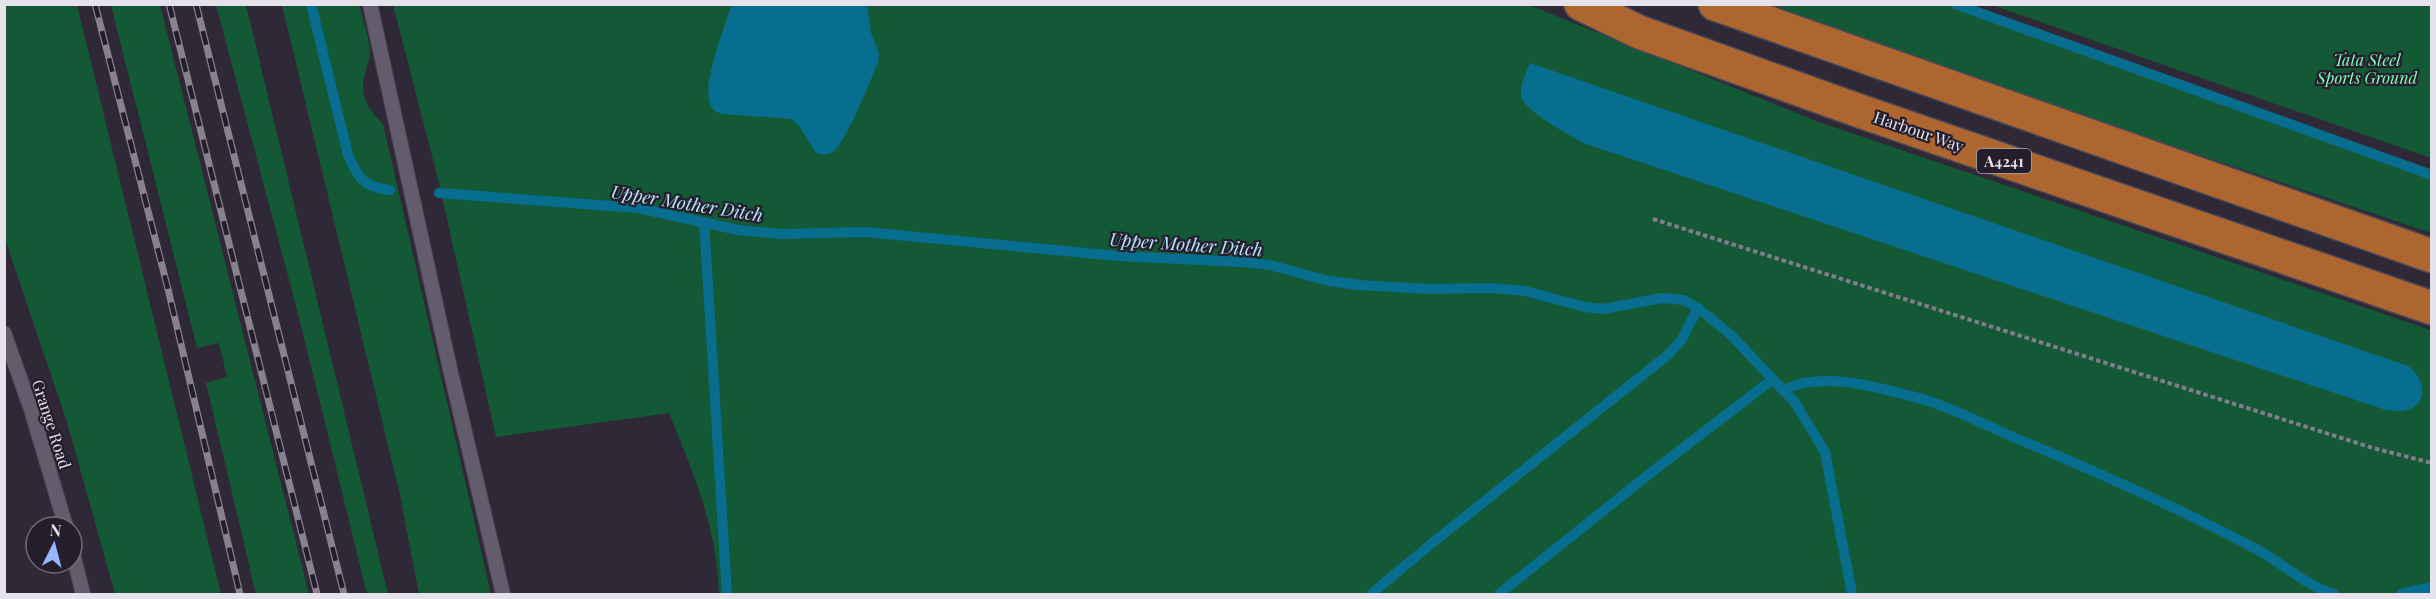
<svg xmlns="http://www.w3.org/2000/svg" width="2436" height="599" font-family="'Playfair Display',serif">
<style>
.green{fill:#145936}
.water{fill:#086e8f}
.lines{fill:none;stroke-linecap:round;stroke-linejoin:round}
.stream{stroke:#086e8f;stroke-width:10}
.service-casing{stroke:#4c4754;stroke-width:16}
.primary-casing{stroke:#4c4754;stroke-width:36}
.path{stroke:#827d8a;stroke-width:4;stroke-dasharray:4.5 3;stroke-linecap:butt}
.service{stroke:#635c6d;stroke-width:14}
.primary{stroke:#ad6630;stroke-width:33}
.rail-casing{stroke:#87828e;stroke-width:7}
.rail{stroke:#241e2c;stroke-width:4.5;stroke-dasharray:14;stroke-linecap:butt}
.labels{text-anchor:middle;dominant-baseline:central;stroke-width:4.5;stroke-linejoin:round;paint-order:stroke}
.shield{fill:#241e2c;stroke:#aca7b2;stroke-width:1.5}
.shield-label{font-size:15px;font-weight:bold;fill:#e6e2ec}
.park-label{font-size:16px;font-style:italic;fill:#83fdb5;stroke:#241e2c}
.street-label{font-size:16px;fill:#e6e2ec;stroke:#241e2c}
.water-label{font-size:18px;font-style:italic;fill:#b5e7fe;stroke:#241e2c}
</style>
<rect width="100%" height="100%" fill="#2e2837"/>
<g class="green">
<polygon points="4,5 77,5 221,594 115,594 67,422 5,239"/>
<polygon points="111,5 160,5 309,594 256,594 206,383 227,377 219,343 197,348"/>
<polygon points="216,5 246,5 388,594 367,594 301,325"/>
<path d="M 282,5 L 359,5 C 363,21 370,38 370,56 C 369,62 366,68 365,74 C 359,96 368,110 383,124 L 491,594 L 419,594 L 400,495 Z"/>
<path d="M 393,5 L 1529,5 L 1819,122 L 2431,330 L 2431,594 L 719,594 C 717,528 694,474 669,413 L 496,437 L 438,179 Z"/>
<polygon points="1754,5 1955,5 2431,175 2431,233"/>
<polygon points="1992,5 2431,5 2431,158"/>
</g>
<g class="water">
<path d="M 732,4 L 867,5 L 871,33 L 879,53 L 878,62 C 872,78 845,143 834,151 C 828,156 823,155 816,153 L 799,126 L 792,119 L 722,114 C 717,112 713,111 711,106 C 700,87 725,26 732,4 Z"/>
<path d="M 1530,63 L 2408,366 C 2423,376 2430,400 2410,409 C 2402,412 2394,411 2386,410 L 1583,143 C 1568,134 1523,111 1521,95 C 1520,84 1526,73 1530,63 Z"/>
</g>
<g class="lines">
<g class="stream">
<path d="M 311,4 L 348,155 C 358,178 363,187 390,190"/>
<polyline points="1955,4 2432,175"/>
<polyline points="439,193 638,208 738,230 781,234 865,232 1117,256 1243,262 1270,265 1329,281 1359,285 1430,289 1492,288 1525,291 1585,307 1603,309 1662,298 1684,300 1698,308 1731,335 1783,390 1794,401 1825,452 1852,594"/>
<polyline points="704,222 727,594"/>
<path d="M 1783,390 C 1822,372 1868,385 1907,395 C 1943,403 1979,422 2013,437 C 2095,471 2177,507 2256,549 C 2283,563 2304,585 2334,594"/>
<polyline points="1371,594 1431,544 1669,354 1682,339 1698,308"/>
<polyline points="1499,594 1653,471 1773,379"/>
<polyline points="2401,594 2432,587"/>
</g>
<g class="service-casing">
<g id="service">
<polyline points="370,4 450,369 503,594"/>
<polyline points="4,333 31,409 66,527"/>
<polyline points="72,550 83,594"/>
</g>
</g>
<g class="primary-casing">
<g id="primary">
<polyline points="1581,4 1639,32 1854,109 2432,308"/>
<polyline points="1715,4 2432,256"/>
</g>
</g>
<polyline class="path" points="1653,219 2373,448 2432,463"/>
<use href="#service" class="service"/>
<use href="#primary" class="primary"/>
<g class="rail-casing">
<g id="rail">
<polyline points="95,4 168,289 240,594"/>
<polyline points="169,4 317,594"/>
<polyline points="196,4 344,594"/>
</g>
</g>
<use href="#rail" class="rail"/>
</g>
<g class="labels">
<rect class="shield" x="1977" y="149" width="54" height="24" rx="4.5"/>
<g class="shield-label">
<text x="2004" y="161">A4241</text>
</g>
<g class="park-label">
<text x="2367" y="59">Tata Steel<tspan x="2367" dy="18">Sports Ground</tspan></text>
</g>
<g class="street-label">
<text transform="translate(1919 131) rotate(19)">Harbour Way</text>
<text transform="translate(52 424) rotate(72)">Grange Road</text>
</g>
<g class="water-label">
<text transform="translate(687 203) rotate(9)">Upper Mother Ditch</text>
<text transform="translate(1186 244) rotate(4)">Upper Mother Ditch</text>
</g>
</g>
<rect width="2436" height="599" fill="none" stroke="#e6e2ec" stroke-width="12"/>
<g transform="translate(54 545) rotate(6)"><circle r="28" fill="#241e2c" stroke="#726c79" stroke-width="1.5"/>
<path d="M0-4.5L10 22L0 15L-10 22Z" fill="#97b6fd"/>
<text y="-9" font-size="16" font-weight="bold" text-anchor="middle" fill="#e6e2ec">N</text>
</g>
</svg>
